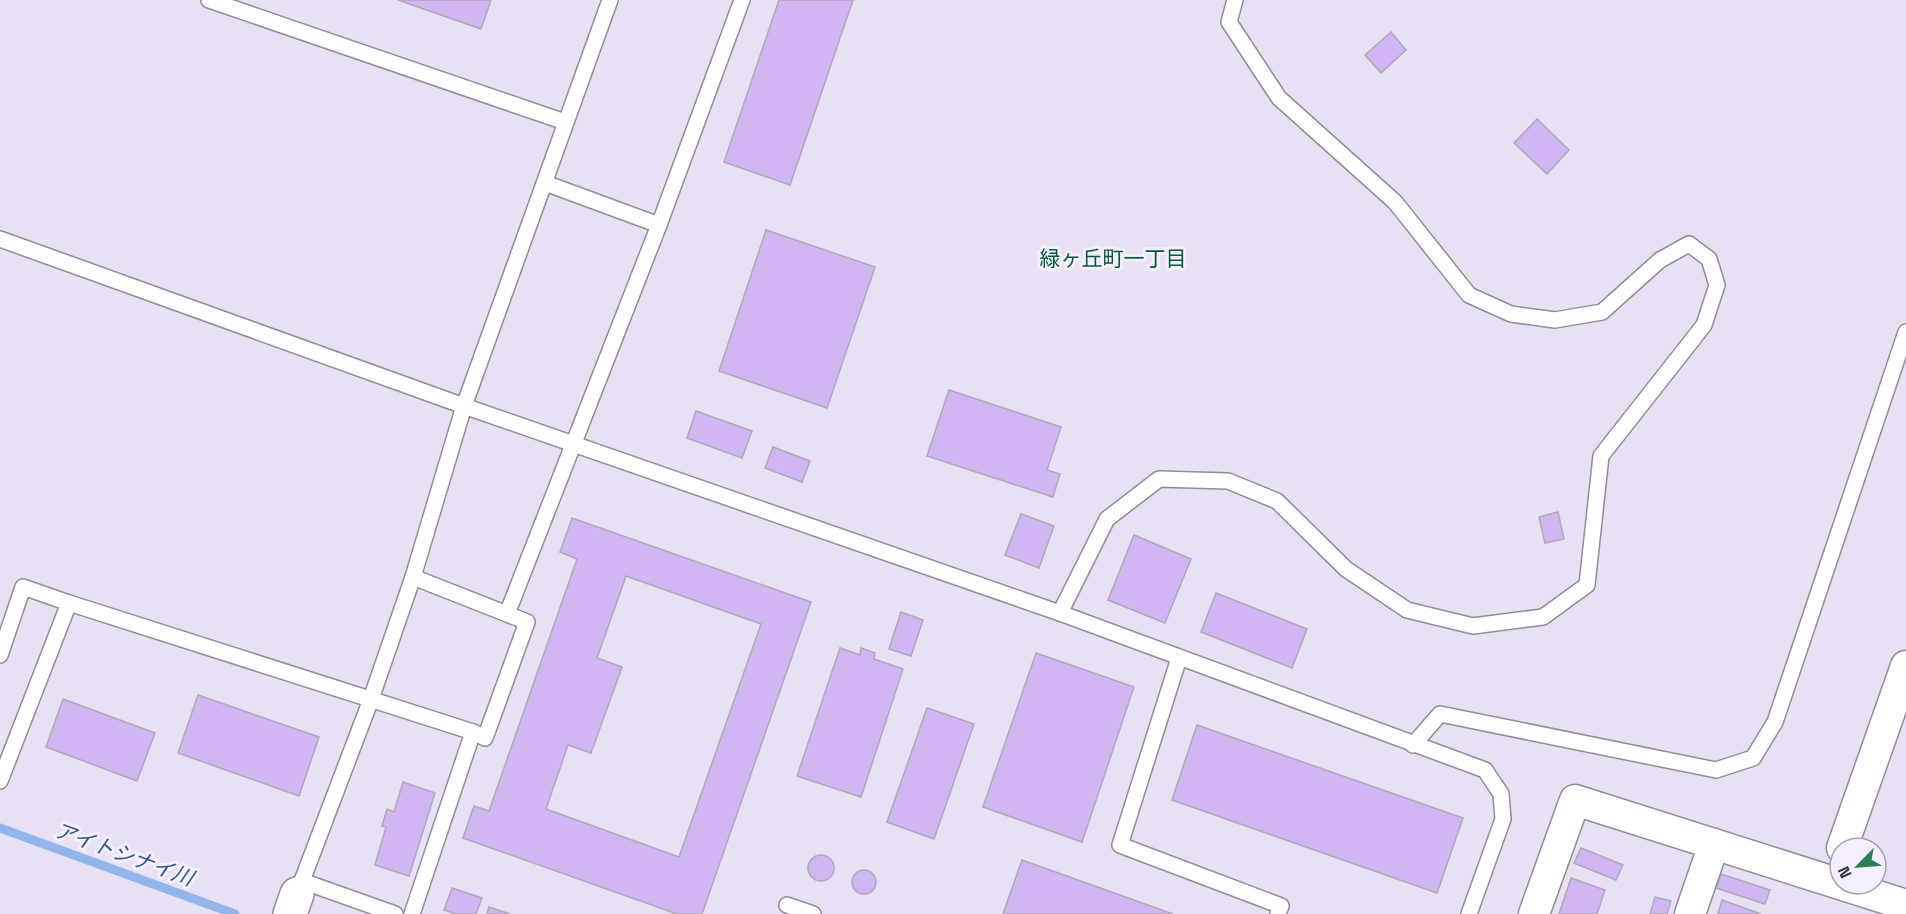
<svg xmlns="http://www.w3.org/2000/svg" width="1906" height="914" font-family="'Space Grotesk','Noto Sans JP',sans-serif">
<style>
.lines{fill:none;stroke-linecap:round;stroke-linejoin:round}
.stream{stroke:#91b6ec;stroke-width:9}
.building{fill:#d0b6f3;stroke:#afa8b9;stroke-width:1.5;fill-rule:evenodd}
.lane-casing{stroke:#928b9c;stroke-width:18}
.street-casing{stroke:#928b9c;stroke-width:33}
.secondary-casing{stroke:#928b9c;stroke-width:36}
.lane{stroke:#fff;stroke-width:15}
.street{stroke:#fff;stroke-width:30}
.secondary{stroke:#fff;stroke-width:33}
.labels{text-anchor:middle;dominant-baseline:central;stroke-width:6;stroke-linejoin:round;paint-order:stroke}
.neighbourhood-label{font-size:21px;fill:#035c34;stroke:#f4eefd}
.water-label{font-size:21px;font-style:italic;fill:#295798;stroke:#f4eefd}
</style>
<rect width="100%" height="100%" fill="#e8e0f3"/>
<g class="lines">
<polyline class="stream" points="0,828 235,914"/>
</g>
<g class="building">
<polygon points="398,0 491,0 481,29"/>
<polygon points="779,0 853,0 790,185 724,162"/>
<polygon points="1391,32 1406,50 1381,73 1365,55"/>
<polygon points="1537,119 1569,150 1547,174 1514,143"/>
<polygon points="766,230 875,267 827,408 719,371"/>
<polygon points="949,390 1061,427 1047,470 1060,474 1053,497 927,456"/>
<polygon points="696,411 752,431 742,458 687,438"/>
<polygon points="773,447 810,461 802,482 765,468"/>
<polygon points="1558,512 1564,539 1545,543 1539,517"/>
<polygon points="1021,514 1054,526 1039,568 1005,555"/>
<path d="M 572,518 L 811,602 L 702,914 L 677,914 L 463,838 L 474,806 L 489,811 L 577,559 L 560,552 ZM 626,576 L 761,624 L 679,857 L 546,809 L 568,745 L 591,753 L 622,667 L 597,658 Z"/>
<polygon points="1134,535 1191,559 1165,623 1108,600"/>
<polygon points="1216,593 1307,629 1292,668 1201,632"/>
<polygon points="901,612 923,620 911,656 889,649"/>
<polygon points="840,648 860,655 861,648 875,653 874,659 903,669 861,797 797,776"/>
<polygon points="1036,653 1134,687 1082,842 983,807"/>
<polygon points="198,695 319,737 299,796 178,753"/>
<polygon points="63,699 155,733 137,781 46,747"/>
<polygon points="927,708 974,724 934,839 887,822"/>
<polygon points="1197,725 1463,818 1437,893 1172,800"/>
<polygon points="403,782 435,793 409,876 375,865 386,827 382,826 387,809 394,812"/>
<polygon points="1581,848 1623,865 1616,880 1574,863"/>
<circle cx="821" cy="868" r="13"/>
<polygon points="1022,860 1173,914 1003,914"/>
<circle cx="864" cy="882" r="12"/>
<polygon points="1721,874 1770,890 1765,904 1716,888"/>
<polygon points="1571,878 1605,890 1597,914 1559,914"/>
<polygon points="452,888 482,898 476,914 456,914 444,910"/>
<polygon points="1655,897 1671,901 1667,914 1650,914"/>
<polygon points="1722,900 1761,914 1718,914"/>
<polygon points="489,907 510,914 487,914"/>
</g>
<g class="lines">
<g class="lane-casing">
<g id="lane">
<polyline points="209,0 565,122"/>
<polyline points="659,225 742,0"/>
<polyline points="0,239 464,406 1060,613 1485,770 1501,794 1503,819 1469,914"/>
<polyline points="413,577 507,614 659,225 545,183"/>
<polyline points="1060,613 1107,519 1159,479 1228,481 1277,501 1346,569 1407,610 1473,626 1543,617 1587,585 1601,456 1704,325 1717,285 1709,259 1689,244 1660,260 1602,312 1555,320 1511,314 1469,295 1395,202 1279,98 1229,22 1235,0"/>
<polyline points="0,655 23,587 69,603"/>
<polyline points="1179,658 1120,845 1281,906 1278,914"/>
<polyline points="473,732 485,738 527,622 507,614"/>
<polyline points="1413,745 1440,714 1716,770 1753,758 1775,722 1906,332"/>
<polyline points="0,781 69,603 473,732 412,914"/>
<polyline points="302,881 395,914"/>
<polyline points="297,894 370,702 413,577 464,406 610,0"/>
<polyline points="787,905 813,914"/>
</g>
</g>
<g class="street-casing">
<g id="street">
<polyline points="1842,848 1906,666"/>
<polyline points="1534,914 1575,800 1906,905"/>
<polyline points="1690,914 1714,844"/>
</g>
</g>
<g class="secondary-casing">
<polyline id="secondary" points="290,914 297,894"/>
</g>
<use href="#lane" class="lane"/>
<use href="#street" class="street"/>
<use href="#secondary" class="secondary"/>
</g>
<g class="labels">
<g class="neighbourhood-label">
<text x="1113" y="258">緑ヶ丘町一丁目</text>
</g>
<g class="water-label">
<text transform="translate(124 854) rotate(20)">アイトシナイ川</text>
</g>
</g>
<g transform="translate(1858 866) rotate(245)"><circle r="28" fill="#f4eefd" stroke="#a7a2ae" stroke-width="1.5"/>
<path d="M0-4.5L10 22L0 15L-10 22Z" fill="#2c8052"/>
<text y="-9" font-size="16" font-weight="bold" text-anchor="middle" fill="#333037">N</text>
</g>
</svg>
